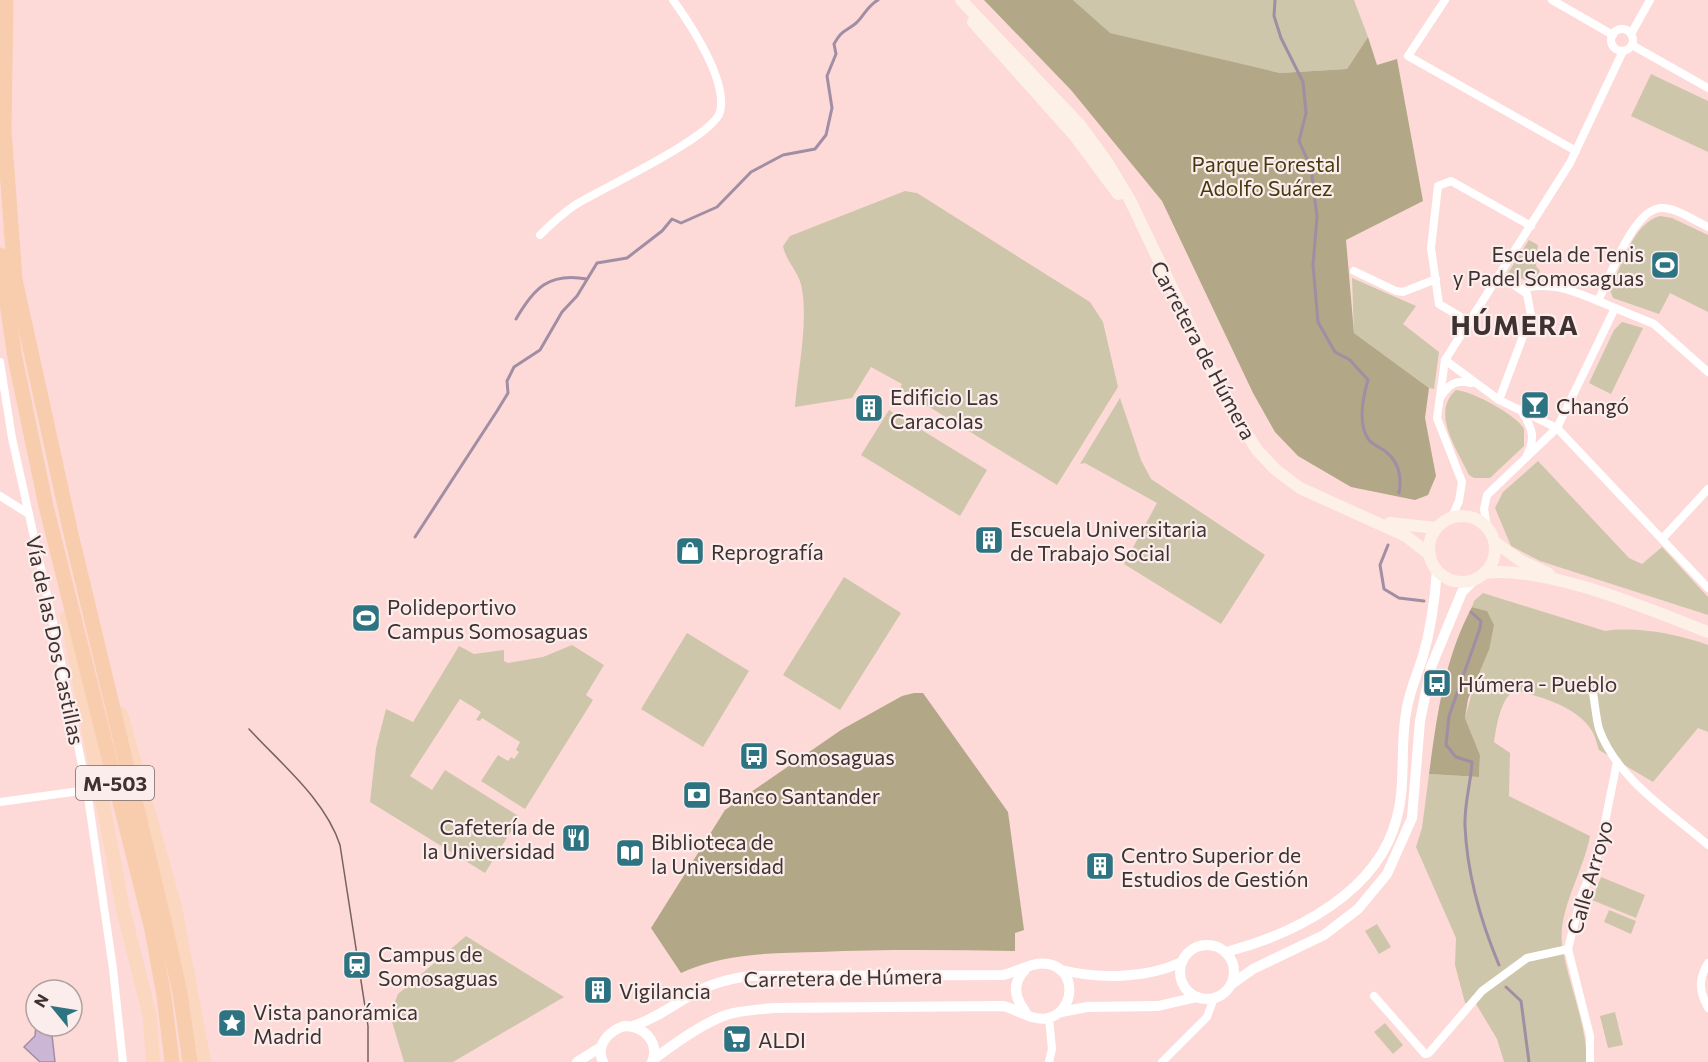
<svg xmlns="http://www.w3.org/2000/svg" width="1708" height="1062" font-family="Commissioner,sans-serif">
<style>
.green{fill:#cec6ab}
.forest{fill:#b2a786}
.water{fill:#cbb6d5;stroke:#a18ea4;stroke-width:1.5}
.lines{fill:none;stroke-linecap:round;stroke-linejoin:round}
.stream{stroke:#a18ea4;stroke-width:3}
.minor{stroke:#fff;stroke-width:8}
.tertiary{stroke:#fff;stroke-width:10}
.secondary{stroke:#fdf0e6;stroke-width:12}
.trunk{stroke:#fad7be;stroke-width:14}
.motorway{stroke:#f8cdad;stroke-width:15}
.tram{stroke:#766260;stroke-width:1.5}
.labels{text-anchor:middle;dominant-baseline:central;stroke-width:4.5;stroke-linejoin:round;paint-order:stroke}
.shield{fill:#fbedeb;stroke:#776968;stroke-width:1.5}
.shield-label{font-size:20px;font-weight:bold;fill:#3f3130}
.park-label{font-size:21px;fill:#46390d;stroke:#fbedeb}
.poi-label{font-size:21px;fill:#3f3130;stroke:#fbedeb;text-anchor:start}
.street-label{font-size:21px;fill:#3f3130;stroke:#fbedeb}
.district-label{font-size:27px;font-weight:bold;letter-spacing:1.5px;fill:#3f3130;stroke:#fbedeb}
</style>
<rect width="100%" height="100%" fill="#fddad7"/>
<g class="green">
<polygon points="1073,0 1354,0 1368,37 1347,69 1280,73 1109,33"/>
<polygon points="1651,74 1708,101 1708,152 1631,116"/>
<path d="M 905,191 L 917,193 L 1090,302 L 1103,322 L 1118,387 L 1057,485 L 900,389 L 902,384 L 871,367 L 852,398 L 795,407 C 798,369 808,326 802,289 C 800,273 786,262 783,246 L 790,236 Z"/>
<path d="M 1660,216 L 1672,218 L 1708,235 L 1708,312 L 1670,293 L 1659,314 L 1613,298 L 1610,290 C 1621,267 1633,223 1660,216 Z"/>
<polygon points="1529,240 1538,245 1536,266 1540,271 1535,278 1525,280 1508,273"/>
<polygon points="1352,278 1416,306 1403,324 1439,352 1434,389 1429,388 1354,333"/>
<polygon points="1622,322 1643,328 1611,394 1589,383 1614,330"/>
<path d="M 1456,390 C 1472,391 1517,415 1524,429 L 1524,446 L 1490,478 L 1474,478 L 1469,475 C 1458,450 1430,413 1456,390 Z"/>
<polygon points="1120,398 1141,460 1151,479 1265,555 1221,624 1124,564 1157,503 1085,463 1080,464"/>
<polygon points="889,410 987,470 960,516 861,455"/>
<polygon points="1538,461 1629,558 1642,564 1662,547 1708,597 1708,615 1540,561 1511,546 1495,508 1503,492"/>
<polygon points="844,577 901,613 840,710 783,675"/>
<path d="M 1483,593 L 1605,631 C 1636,626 1678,634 1708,645 L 1708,732 L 1698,728 L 1653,782 L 1599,750 C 1597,744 1595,736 1592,731 C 1578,707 1540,696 1514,690 C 1500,701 1497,724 1494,742 L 1510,753 L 1509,796 L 1590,836 C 1584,870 1558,910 1562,944 C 1568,984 1586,1021 1587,1062 L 1504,1062 L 1497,1039 L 1476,1004 L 1465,1003 L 1455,965 L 1456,938 L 1416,847 L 1422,828 L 1429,774 L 1479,777 L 1480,755 L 1465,718 L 1475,681 L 1489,650 L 1487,611 L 1472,607 L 1474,601 Z"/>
<polygon points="687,633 749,671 703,747 641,709"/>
<polygon points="572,645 604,665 586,695 593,700 525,809 481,781 498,755 508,761 511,757 514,759 519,752 516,750 520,742 482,718 480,721 476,720 481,712 460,699 410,776 432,790 445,770 520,817 485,873 370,802 376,748 386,709 413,722 459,646 474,654 504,650 504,661 508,663 543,657"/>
<polygon points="1601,877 1645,895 1636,918 1592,900"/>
<polygon points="1609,910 1636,921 1631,934 1604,922"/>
<polygon points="1377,924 1391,947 1379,954 1365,931"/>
<polygon points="466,936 564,997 453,1062 404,1062 390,1015 398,994"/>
<polygon points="1615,1012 1623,1045 1608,1048 1600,1016"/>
<polygon points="1385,1023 1403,1045 1393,1054 1374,1032"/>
</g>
<g class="forest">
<polygon points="984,0 1073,0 1110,33 1280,73 1347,69 1368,37 1377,65 1397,59 1423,201 1346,240 1354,333 1429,388 1425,418 1436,476 1428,495 1415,500 1351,487 1298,456 1275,432 1253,393 1162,201 1071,90"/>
<path d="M 1472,607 L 1487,611 L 1494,625 L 1489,650 L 1468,699 L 1465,718 L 1480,755 L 1479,777 L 1429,774 C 1437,716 1444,659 1472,607 Z"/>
<path d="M 914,693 L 923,693 L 1008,812 L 1024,930 L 1015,933 L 1015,951 C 950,950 885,949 819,952 C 772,953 724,953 681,973 L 651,928 L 725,810 L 841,730 L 902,696 Z"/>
</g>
<polygon class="water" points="36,1025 51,1026 55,1062 40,1062 24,1047 35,1036"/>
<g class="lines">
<g class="stream">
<path d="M 1275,0 L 1274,16 L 1281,38 L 1303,82 L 1306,113 L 1299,141 L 1311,168 L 1317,217 L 1313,265 L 1318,322 L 1335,352 L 1350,360 L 1368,380 C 1363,397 1357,424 1369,440 C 1374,446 1380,447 1385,451 C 1399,462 1402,477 1399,493"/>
<path d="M 516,319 C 534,288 549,272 587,279"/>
<path d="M 415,537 L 497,411 L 508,393 L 507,381 L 514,367 L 540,350 L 562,312 L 577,296 L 597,263 L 627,258 L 662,231 L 672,219 L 681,223 L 717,207 L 751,172 L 783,155 L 815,149 L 826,135 L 832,108 L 827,76 L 836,54 L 834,44 C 842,30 843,33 855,24 C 863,18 866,7 878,0"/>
<polyline points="1388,545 1380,565 1384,589 1399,598 1424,601"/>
<path d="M 1471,612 L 1481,621 L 1480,628 L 1449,716 L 1446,745 L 1456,757 L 1472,762 C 1471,783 1464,804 1465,826 C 1467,873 1481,922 1499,965"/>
<polyline points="1506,987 1521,1001 1529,1062"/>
</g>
<g class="minor">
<polyline points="1445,0 1408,56 1576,151"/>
<polyline points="1552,0 1613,35"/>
<circle cx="1622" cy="40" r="11"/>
<polyline points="1631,34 1650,0"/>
<polyline points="1632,45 1708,88"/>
<path d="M 540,235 C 551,224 562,214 575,205 C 602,188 712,138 720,112 C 728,81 691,25 673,0"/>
<polyline points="1354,271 1396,291 1403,292 1436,279"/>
<polyline points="1497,278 1511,283 1527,294 1531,315 1499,400"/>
<path d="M 1521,289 C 1551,281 1571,290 1598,301 C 1610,278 1632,210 1661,208 C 1675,207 1695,221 1708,227"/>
<polyline points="1598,301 1654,324 1708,372"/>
<polyline points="1469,322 1439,304 1431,248 1438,186 1451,181 1531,226"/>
<polyline points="1445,360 1499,400 1557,428 1708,588"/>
<polyline points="0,362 12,438 54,627 87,790 113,969 123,1062"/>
<path d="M 1440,398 C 1448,385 1455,379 1471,383"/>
<path d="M 1522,412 C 1532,427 1536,438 1527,455"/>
<polyline points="0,496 29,514"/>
<polyline points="1452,517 1459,501 1462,482 1437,418 1445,360 1570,163 1623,51"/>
<polyline points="1487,527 1484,509 1487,495 1557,428 1615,308"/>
<polyline points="1662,539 1708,489"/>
<path d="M 1593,693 C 1595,704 1596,718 1599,729 C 1617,779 1670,812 1708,845"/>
<polyline points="0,802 87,790"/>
<path d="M 1708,963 C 1698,979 1699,991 1708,1008"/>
<polyline points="1374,996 1425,1054 1429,1053 1482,991 1527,958 1568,949"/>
<polyline points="1049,1018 1052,1049 1049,1062"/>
<polyline points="1162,1062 1207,1017 1214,998"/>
<polyline points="1590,1062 1590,1036 1568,949 1581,897 1599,852 1617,762"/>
</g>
<g class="tertiary">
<circle cx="1207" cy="972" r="27"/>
<path d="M 1226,952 C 1295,934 1379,892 1397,817 C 1406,784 1400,747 1406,713 C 1409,692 1417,675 1423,656 C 1431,628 1435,599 1437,570"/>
<path d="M 1061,970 C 1099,979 1146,979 1182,962"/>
<polyline points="1232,984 1253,969 1324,935 1358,909 1387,874 1412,818 1420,721 1431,667 1462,592 1476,578"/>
<path d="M 1025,1011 C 1014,997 1012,983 1025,970"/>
<polyline points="1061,1012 1087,1007 1158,1006 1197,997"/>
<path d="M 633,1026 C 658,1018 677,1002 700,990 C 716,982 733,978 750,976 L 1003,975 C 1017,972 1033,961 1048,964 C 1077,969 1076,1011 1048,1018 C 1034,1022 1017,1009 1003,1006 L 773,1008 C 757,1010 741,1010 726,1015 C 701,1024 675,1043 654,1059"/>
<polyline points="577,1062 601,1047"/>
<path d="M 603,1062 C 595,1045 609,1031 624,1026 C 644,1026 660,1042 652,1062"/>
</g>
<g class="secondary">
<polyline points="961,0 1080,125 1107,162 1130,200 1225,399 1257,450 1276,470 1300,488 1406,536 1430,555"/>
<polyline points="973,22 1074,135 1118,194"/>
<circle cx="1462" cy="549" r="33"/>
<polyline points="1390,523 1436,528"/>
<polyline points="1495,542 1521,561 1549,574"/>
<path d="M 1484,573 C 1547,565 1648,609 1708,632"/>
</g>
<g class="trunk">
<polyline points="67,617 123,909 150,1017 153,1062"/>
<polyline points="121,714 175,907 204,1062"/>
</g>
<g class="motorway">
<polyline points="6,0 4,130 15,279 71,534 165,925 180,993 190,1062"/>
<polyline points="0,255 15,358 46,506 152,930 164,996 172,1062"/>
</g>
<path class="tram" d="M 249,729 C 281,764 325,799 340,845 L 368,1026 L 368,1062"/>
</g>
<defs>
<g id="stadium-square" transform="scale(1.5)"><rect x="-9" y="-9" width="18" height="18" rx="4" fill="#2d7381" stroke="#fbedeb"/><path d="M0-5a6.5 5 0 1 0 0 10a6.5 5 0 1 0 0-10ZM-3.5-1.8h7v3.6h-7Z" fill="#fff"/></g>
<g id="bar-square" transform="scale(1.5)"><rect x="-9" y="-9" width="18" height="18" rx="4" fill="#2d7381" stroke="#fbedeb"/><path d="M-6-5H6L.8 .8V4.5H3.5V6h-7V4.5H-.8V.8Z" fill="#fff"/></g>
<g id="building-square" transform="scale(1.5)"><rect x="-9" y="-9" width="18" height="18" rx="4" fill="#2d7381" stroke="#fbedeb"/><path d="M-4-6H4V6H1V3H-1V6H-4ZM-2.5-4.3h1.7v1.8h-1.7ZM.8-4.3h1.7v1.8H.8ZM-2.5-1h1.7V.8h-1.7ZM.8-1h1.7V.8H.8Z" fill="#fff"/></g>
<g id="shop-square" transform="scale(1.5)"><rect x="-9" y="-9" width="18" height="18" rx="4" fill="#2d7381" stroke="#fbedeb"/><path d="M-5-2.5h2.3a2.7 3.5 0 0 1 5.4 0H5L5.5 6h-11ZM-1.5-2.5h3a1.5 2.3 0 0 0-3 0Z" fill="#fff"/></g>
<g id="bus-square" transform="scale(1.5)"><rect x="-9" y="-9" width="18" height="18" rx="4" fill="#2d7381" stroke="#fbedeb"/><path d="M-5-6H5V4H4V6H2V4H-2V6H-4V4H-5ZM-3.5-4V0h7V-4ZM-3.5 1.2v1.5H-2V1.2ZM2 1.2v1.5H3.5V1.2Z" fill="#fff"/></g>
<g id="bank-square" transform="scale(1.5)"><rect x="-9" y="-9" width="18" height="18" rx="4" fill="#2d7381" stroke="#fbedeb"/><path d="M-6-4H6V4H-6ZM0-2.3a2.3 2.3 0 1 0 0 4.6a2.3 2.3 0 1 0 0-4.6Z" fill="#fff"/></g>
<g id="restaurant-square" transform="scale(1.5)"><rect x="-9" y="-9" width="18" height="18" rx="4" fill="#2d7381" stroke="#fbedeb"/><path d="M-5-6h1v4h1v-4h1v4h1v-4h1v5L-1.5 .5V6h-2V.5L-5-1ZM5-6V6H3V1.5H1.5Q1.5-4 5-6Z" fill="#fff"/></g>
<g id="library-square" transform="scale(1.5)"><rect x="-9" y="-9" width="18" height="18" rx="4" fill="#2d7381" stroke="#fbedeb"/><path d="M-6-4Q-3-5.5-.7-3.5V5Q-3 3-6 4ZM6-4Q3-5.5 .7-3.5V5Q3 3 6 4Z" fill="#fff"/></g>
<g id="station-square" transform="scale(1.5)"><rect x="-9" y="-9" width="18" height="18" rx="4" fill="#2d7381" stroke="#fbedeb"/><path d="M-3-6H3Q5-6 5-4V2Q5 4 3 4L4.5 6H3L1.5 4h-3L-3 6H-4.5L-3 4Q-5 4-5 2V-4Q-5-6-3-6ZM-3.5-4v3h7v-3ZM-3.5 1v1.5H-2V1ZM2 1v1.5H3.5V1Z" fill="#fff"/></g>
<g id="sight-square" transform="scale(1.5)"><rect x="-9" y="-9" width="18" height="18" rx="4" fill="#2d7381" stroke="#fbedeb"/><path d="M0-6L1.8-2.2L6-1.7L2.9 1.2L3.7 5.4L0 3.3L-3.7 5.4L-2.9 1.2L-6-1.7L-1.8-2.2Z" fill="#fff"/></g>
<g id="supermarket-square" transform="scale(1.5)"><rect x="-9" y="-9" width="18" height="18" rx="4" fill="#2d7381" stroke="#fbedeb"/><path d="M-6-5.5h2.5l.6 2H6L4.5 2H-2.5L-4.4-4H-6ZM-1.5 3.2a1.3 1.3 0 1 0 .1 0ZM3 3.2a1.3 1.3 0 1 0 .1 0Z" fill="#fff"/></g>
</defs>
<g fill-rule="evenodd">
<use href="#stadium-square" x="1665" y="265"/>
<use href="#bar-square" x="1535" y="405"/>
<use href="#building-square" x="869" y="408"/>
<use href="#building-square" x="989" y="540"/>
<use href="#shop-square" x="690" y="551"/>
<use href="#stadium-square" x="366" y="618"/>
<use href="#bus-square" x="1437" y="683"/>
<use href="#bus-square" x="754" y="756"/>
<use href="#bank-square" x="697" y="795"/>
<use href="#restaurant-square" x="576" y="838"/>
<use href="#library-square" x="630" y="853"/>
<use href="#building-square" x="1100" y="866"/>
<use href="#station-square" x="357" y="965"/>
<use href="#building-square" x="598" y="990"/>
<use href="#sight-square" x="232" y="1023"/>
<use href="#supermarket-square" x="737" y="1039"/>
</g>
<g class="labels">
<rect class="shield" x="76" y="766" width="78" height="34" rx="4.5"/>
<g class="shield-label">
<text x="115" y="783">M-503</text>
</g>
<g class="park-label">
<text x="1266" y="163">Parque Forestal<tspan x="1266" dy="24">Adolfo Suárez</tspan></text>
</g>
<g class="poi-label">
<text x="1644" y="253" text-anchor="end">Escuela de Tenis<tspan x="1644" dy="24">y Padel Somosaguas</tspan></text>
<text x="890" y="396">Edificio Las<tspan x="890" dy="24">Caracolas</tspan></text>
<text x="1556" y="405">Changó</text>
<text x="1010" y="528">Escuela Universitaria<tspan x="1010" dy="24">de Trabajo Social</tspan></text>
<text x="711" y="551">Reprografía</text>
<text x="387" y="606">Polideportivo<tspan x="387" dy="24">Campus Somosaguas</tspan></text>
<text x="1458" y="683">Húmera - Pueblo</text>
<text x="775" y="756">Somosaguas</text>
<text x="718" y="795">Banco Santander</text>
<text x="555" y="826" text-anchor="end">Cafetería de<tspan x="555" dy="24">la Universidad</tspan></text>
<text x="651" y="841">Biblioteca de<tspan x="651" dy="24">la Universidad</tspan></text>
<text x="1121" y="854">Centro Superior de<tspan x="1121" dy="24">Estudios de Gestión</tspan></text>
<text x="378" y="953">Campus de<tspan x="378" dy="24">Somosaguas</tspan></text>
<text x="619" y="990">Vigilancia</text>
<text x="253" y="1011">Vista panorámica<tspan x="253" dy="24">Madrid</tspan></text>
<text x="758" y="1039">ALDI</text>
</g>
<g class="street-label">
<text transform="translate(1204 350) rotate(62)">Carretera de Húmera</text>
<text transform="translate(56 640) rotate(78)">Vía de las Dos Castillas</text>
<text transform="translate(1589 877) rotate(-74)">Calle Arroyo</text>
<text transform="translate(843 977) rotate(-1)">Carretera de Húmera</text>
</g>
<g class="district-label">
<text x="1515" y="324">HÚMERA</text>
</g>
</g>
<g transform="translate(54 1008) rotate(300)"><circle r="28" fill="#fbedeb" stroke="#b0a2a0" stroke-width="1.5"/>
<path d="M0-4.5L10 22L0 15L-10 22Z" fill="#2d7381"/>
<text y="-9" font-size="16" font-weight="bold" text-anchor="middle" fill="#3f3130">N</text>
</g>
</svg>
